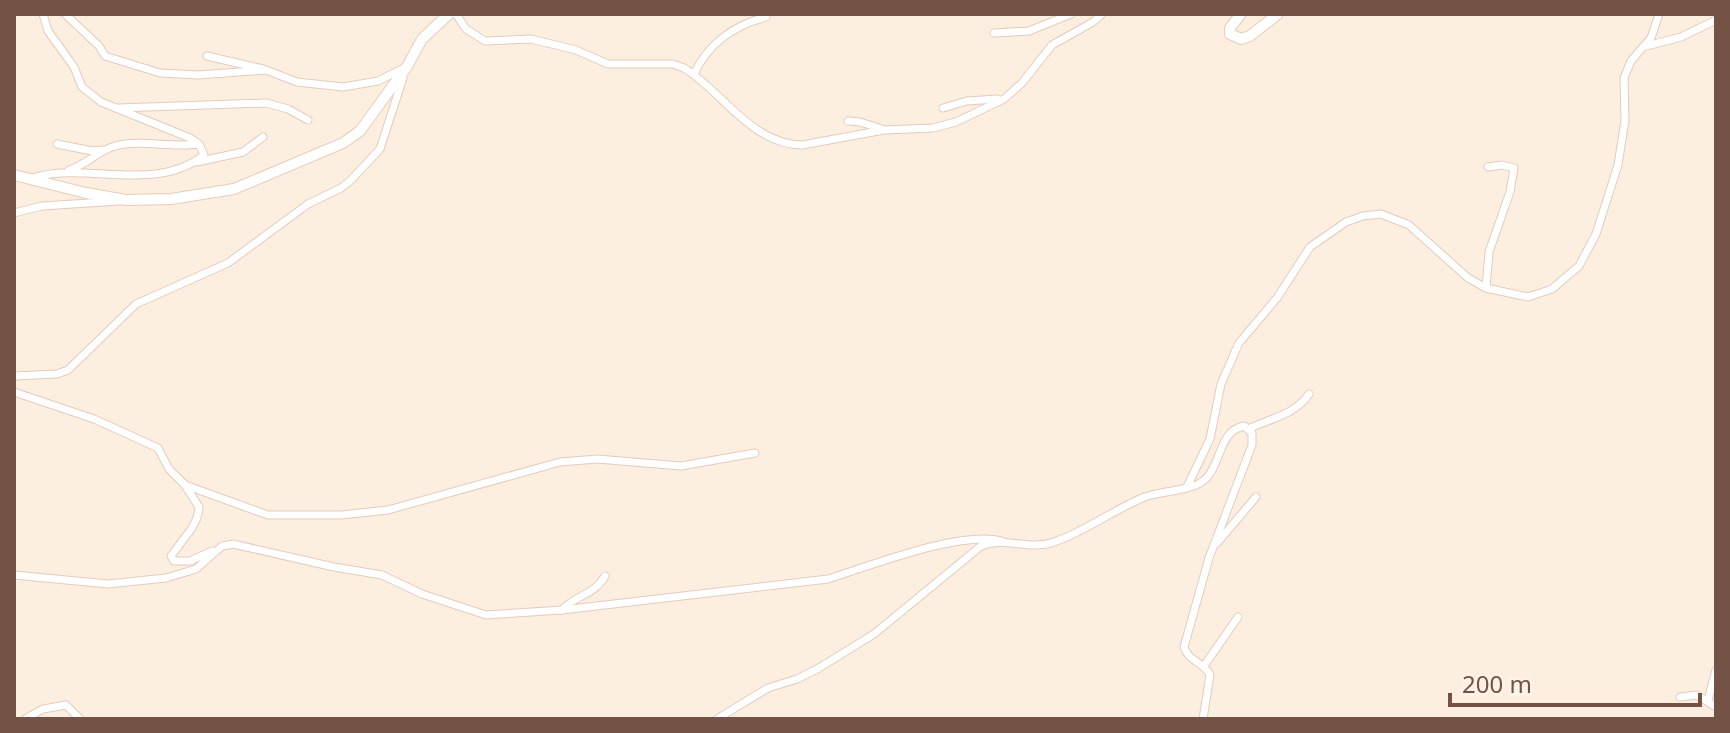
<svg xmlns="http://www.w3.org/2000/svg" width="1730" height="733" font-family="'Noto Sans',sans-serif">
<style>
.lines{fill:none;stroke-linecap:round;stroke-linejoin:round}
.street-casing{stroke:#e3ccbe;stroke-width:9}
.secondary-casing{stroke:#e8cdba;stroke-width:12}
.street{stroke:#fff;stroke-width:7}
.secondary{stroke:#fff;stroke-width:10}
</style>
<rect width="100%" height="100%" fill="#fdefdf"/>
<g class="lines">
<g class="street-casing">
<g id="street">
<polyline points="65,14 99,46 105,56 160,73 198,75 266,70 297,82 343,87 378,81 402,69"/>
<path d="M 456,14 L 466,29 L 485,41 L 531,39 L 576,50 L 608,64 L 673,64 L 684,68 C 723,92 751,144 802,145 L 884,130 L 933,128 L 956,122 L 1004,99 L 1022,83 L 1052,45 L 1093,22 L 1102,14"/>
<polyline points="994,33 1029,31 1071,14"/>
<polyline points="1645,45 1651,38 1659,14"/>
<polyline points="207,56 263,69"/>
<path d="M 694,74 C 708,44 734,25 766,17"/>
<polyline points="118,108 266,103 288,109 308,120"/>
<polyline points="943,108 967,101 997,99"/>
<polyline points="848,121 860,122 882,129"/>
<polyline points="57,144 92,151 103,150"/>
<polyline points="197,162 243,152 263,137"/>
<path d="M 69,170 C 86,165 98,151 115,146 C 141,139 171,148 198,144"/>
<path d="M 32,178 C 87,161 155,194 204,155 L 199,144 L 190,138 L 101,102 L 82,87 L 74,67 L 48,31 L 43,14"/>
<polyline points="14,213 42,206 120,201"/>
<polyline points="1486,288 1489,252 1510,192 1514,168 1502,165 1488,167"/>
<polyline points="14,376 57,374 68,370 136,304 228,263 308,204 341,188 350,181 380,149 403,78"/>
<polyline points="14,392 94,419 158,448 169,469 185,485 199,507 197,518 192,528 171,556 174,561 190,561 212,551"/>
<path d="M 1250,428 C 1270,419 1296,414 1309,394"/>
<polyline points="185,485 268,515 341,515 388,510 560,462 597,459 681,466 755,453"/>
<polyline points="1187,487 1210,439 1221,384 1239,343 1277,298 1310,247 1346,222 1363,216 1381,214 1409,225 1468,278 1486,288 1528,297 1552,289 1579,266 1596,234 1618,165 1625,120 1624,78 1631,61 1643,47 1681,37 1716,20"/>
<polyline points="1217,543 1256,497"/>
<path d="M 14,575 L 108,584 L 166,578 L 196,569 L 222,546 L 233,544 L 334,567 L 382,575 L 422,594 L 486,615 L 562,610 L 828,579 C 867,567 966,528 1004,542"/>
<path d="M 562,610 C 575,595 595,595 605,576"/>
<polyline points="1204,666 1238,617"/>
<polyline points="1680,697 1697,695 1716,707"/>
<polyline points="1708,700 1716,670"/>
<polyline points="25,719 43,709 66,705 80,719"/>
<path d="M 717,719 L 768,688 L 797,679 L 819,668 L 874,634 L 981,546 C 1005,536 1029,551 1054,542 C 1084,532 1112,511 1142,498 C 1160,491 1179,492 1196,485 C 1223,475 1215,431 1244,426 L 1252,433 L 1252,445 L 1209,558 L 1184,647 C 1188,661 1204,662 1210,675 L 1203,719"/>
</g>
</g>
<g class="secondary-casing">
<g id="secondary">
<polyline points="1241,14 1230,28 1230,34 1241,39 1250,36 1278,14"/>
<polyline points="14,175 86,193 126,200 171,199 234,189 343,143 360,131 408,65 422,39 449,14"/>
</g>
</g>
<use href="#street" class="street"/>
<use href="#secondary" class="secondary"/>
</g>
<rect width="1730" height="733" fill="none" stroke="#745346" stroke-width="32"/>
<path d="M1450 693v12h250v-12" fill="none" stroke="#745346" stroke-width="4"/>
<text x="1462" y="693" font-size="24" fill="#745346" stroke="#fff3e6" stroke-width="6" paint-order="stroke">200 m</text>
</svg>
